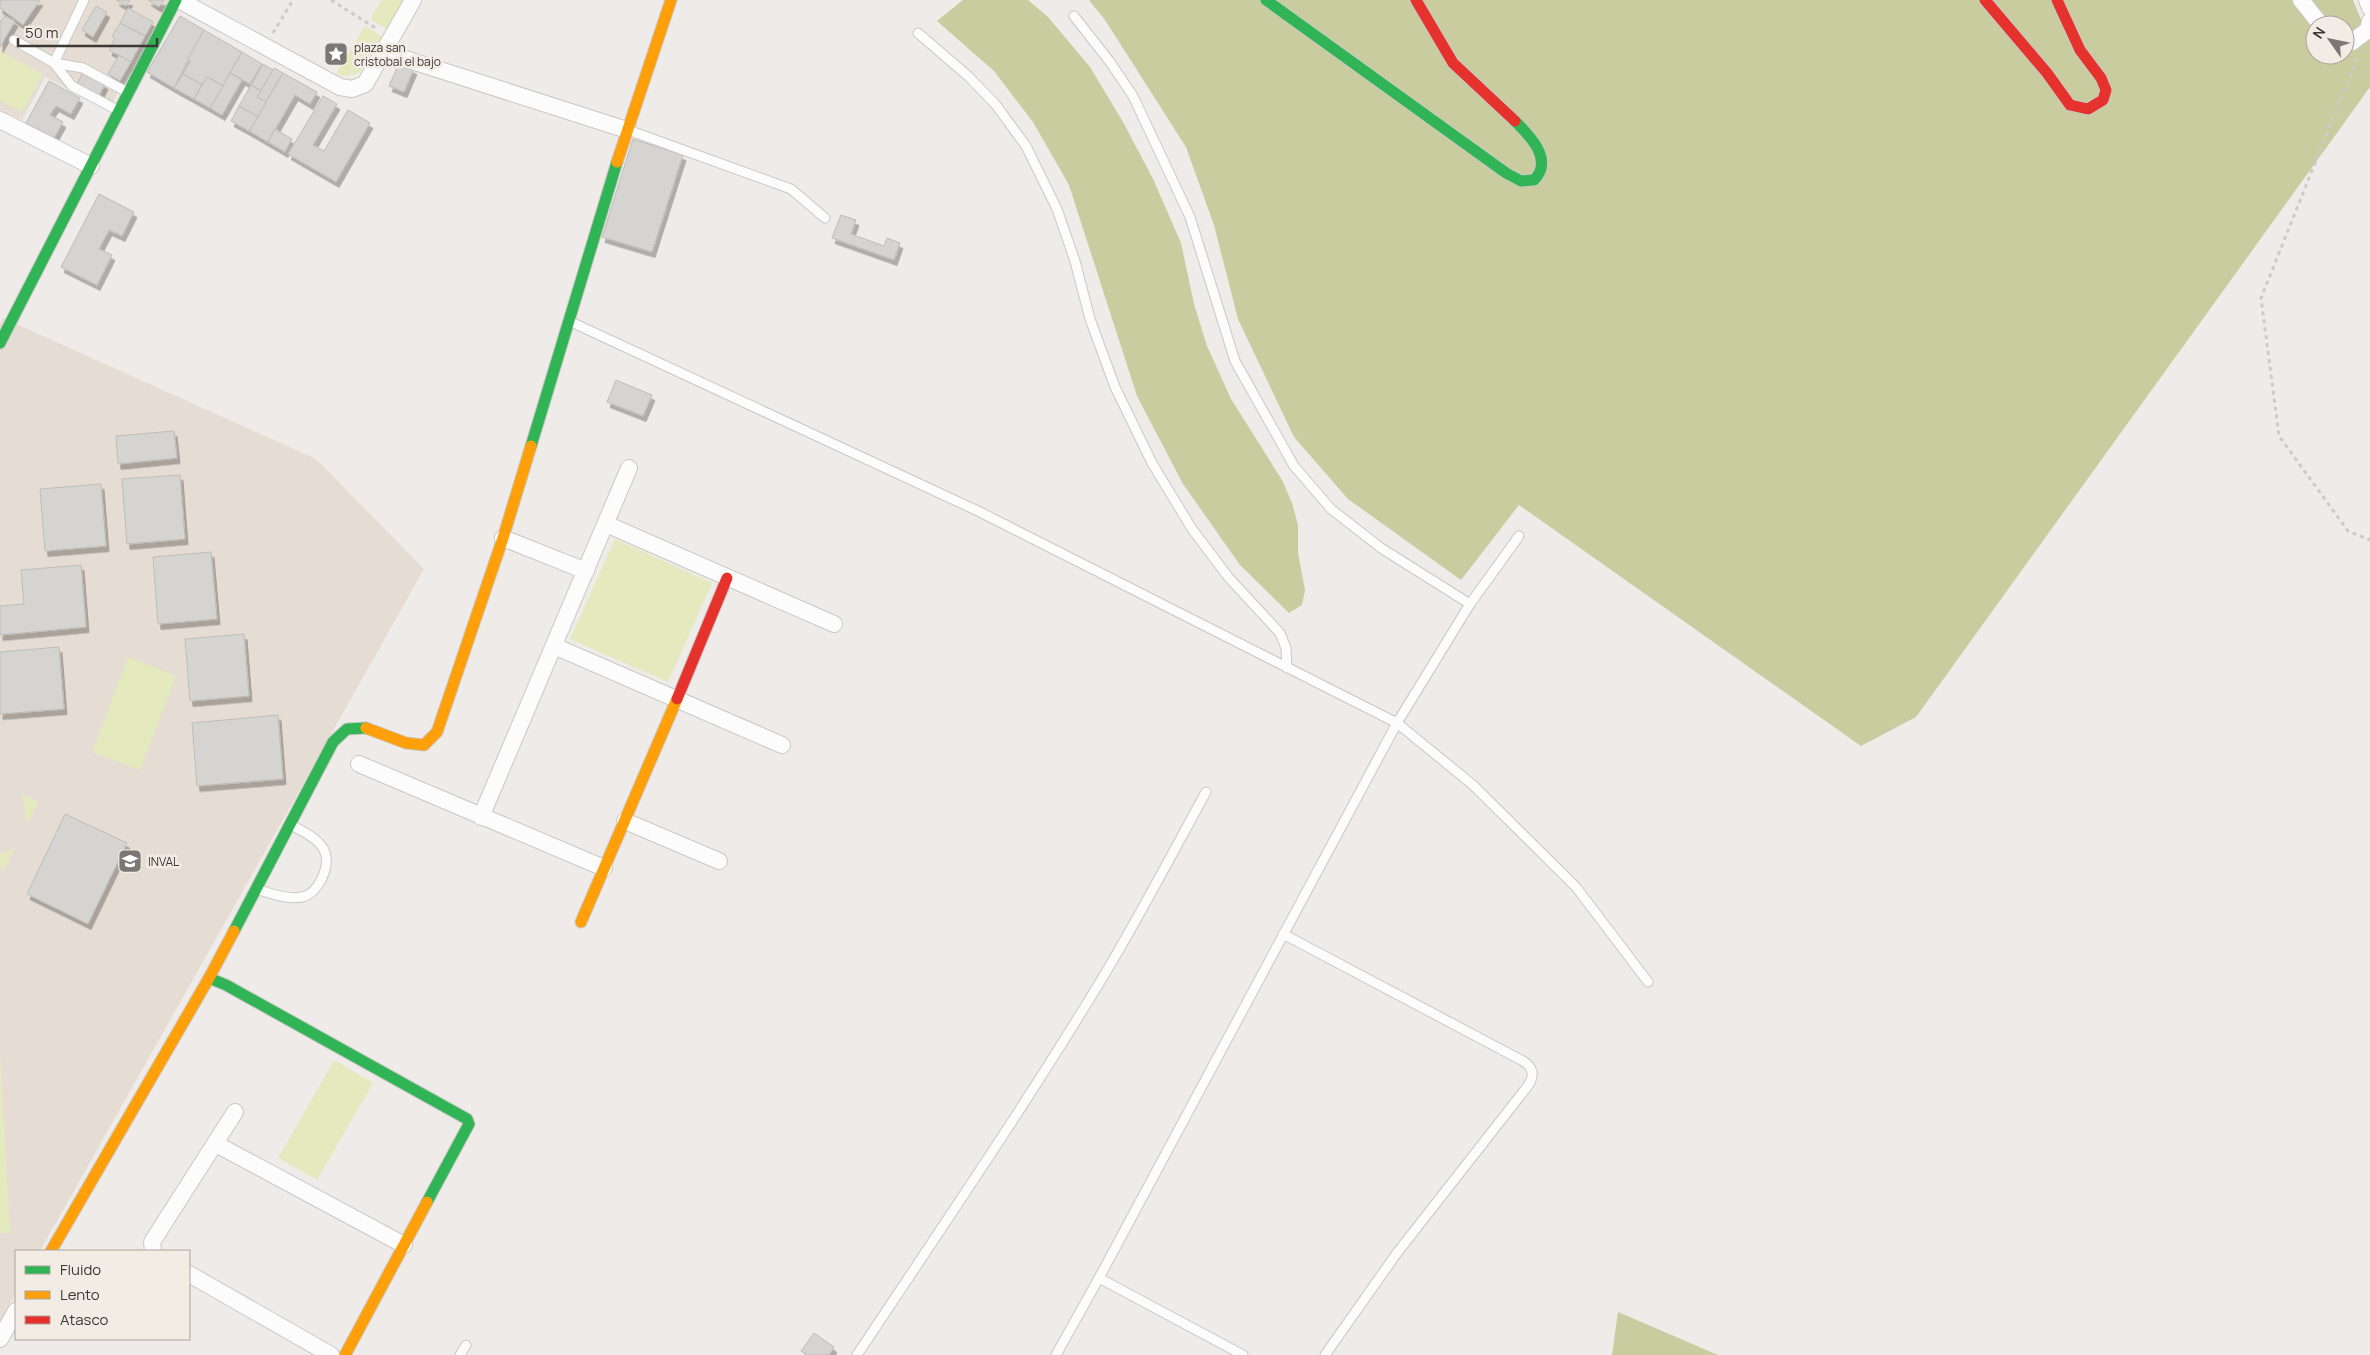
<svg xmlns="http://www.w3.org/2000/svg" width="2370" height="1355" font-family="Manrope,sans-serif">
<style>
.built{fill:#e5ddd4}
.green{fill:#e4e9be}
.forest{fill:#c8cc9f;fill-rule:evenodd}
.building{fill:#d6d4d1;stroke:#bebcb9;filter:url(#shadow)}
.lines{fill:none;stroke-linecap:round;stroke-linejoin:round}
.lane-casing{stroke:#cac8c5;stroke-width:11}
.street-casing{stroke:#cac8c5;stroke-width:18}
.fast-casing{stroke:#cac8c5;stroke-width:13}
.slow-casing{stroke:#cac8c5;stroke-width:13}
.jam-casing{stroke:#cac8c5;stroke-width:13}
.path{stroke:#cdcbca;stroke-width:3;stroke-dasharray:4 4;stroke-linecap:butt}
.lane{stroke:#fcfcfc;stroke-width:9}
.street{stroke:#fcfcfc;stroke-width:16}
.fast{stroke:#30b455;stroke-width:11}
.slow{stroke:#ff9f0a;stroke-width:11}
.jam{stroke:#e5322d;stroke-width:11}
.labels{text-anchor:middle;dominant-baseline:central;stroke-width:5;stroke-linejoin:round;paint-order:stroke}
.poi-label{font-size:12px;fill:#3b3835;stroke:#f2ece4;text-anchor:start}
</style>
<defs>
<filter id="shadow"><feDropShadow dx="3" dy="5.5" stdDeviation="0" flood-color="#0004"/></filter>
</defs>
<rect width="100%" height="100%" fill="#eeebe8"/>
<g class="built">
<polygon points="0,0 169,0 108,110 45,77 22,120 0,110"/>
<polygon points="3,318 316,459 424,569 40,1251 16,1251 16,1293 0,1321 0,324"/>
</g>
<g class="green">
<polygon points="382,0 404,0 388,30 370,19"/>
<path d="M 365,26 L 383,37 C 371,57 363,83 336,74 Z"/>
<polygon points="0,51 43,74 22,112 0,100"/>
<polygon points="615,539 712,583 668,682 570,639"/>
<polygon points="128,657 176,676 140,770 92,752"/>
<polygon points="22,794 38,802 27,824"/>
<polygon points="15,848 4,870 0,868 0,854"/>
<polygon points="0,1050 10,1233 0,1233"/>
<polygon points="334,1060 373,1083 317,1180 278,1158"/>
</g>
<g class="forest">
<polygon points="963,0 1028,0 1048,17 1090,67 1123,122 1153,179 1181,243 1194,304 1207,346 1231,399 1282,480 1292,503 1298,525 1298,553 1305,590 1302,605 1289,613 1240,565 1183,484 1137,396 1069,185 1033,122 994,71 937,21"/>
<path d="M 1089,0 L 2353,0 L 2370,42 L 2370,87 L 1916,717 L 1861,746 L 1519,505 L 1461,580 L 1348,499 L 1294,437 L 1238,319 L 1214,225 L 1186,147 L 1105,20 ZM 2315,25 L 2345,25 L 2345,55 L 2315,55 Z"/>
<polygon points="1618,1312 1718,1355 1612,1355"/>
</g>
<g class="building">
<polygon points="0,0 40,0 23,25 0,8"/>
<polygon points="116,0 130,0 126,6"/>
<polygon points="148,0 164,0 159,7"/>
<polygon points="96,6 107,12 93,37 82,30"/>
<polygon points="128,8 153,22 145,36 120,23"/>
<polygon points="5,16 15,21 0,47 0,22"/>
<polygon points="180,16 204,30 174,88 147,72"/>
<polygon points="120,23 145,36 131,62 109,50 115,38 112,36"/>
<polygon points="204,30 242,52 223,86 207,77 202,85 183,74 190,61 188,59"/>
<polygon points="242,52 262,64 250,84 230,73"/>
<polygon points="119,55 131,62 120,81 108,74"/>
<polygon points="399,63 414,69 404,92 389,86"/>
<polygon points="263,64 273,70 261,91 251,85"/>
<polygon points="274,68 283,73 266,102 257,97"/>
<polygon points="83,72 105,84 99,96 77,84"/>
<polygon points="230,73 242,80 222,115 210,108"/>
<polygon points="283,73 317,92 310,104 295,95 268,142 249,131"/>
<polygon points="183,74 202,85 194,99 174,88"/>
<polygon points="207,77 223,86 210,108 194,99"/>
<polygon points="49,81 80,98 71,114 56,106 50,115 63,122 54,138 26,123"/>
<polygon points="251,85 261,91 257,97 266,102 258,117 239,106"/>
<polygon points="323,96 337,104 313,145 324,151 348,110 370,123 336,182 288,154"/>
<polygon points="239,106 258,117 249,131 231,121"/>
<polygon points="275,129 292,139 285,152 268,142"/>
<polygon points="633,139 683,155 652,252 602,237"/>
<polygon points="99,194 134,212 122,236 109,230 99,249 112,255 97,285 61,267"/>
<polygon points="841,215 856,220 851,234 884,246 887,238 900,243 894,260 832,238"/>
<polygon points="616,380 652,395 643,416 607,402"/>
<polygon points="174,431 177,458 118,464 116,436"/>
<polygon points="180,475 185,539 127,544 122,479"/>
<polygon points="101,484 106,546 45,551 40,489"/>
<polygon points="211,552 217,619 158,624 153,557"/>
<polygon points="81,565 86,627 0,635 0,606 24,604 21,570"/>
<polygon points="244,634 249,696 190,701 185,639"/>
<polygon points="59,647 64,709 0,714 0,652"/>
<polygon points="278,715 283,779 197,786 192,723"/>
<polygon points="65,814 127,843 88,924 27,894"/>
<polygon points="814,1333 834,1347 829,1355 807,1355 801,1351"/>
</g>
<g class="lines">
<g class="lane-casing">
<g id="lane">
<polyline points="1074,16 1110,62 1133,96 1190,217 1235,361 1294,466 1331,509 1381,548 1470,604"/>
<polyline points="918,33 968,76 996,105 1026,146 1057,209 1075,261 1090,319 1115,387 1152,463 1192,529 1229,578 1280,633 1286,648 1287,668"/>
<polyline points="14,40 54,63 83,68 127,92"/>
<polyline points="54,63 72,86 119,111"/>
<polyline points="54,63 84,0"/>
<polyline points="628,130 791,189 825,218"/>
<polyline points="569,321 978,511 1397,723 1473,785 1576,887 1648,982"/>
<path d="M 256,889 C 270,893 287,900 302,897 C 318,894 332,866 324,850 C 318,838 302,831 291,825"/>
<path d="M 1283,934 L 1523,1061 C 1534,1068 1535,1076 1527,1087 L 1397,1253 L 1325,1355"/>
<polyline points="1099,1278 1243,1355"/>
<polyline points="460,1355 466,1345"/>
<path d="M 857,1355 C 940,1230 1025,1106 1103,977 C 1139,917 1172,854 1206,792"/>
<polyline points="1056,1355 1099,1278 1397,723 1470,604 1519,536"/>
</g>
</g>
<g class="street-casing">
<g id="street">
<polyline points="179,0 340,87 352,89 365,84 413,0"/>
<polyline points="2301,0 2321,25"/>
<polyline points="2367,0 2370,8"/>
<polyline points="2345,42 2352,42 2368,30 2370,21"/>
<polyline points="384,52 627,130"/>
<polyline points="0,120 91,166"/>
<polyline points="606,524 834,624"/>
<polyline points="503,538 586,571"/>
<polyline points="554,646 782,745"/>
<polyline points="359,764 604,868"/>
<polyline points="481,817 629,468"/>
<polyline points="625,821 719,861"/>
<polyline points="216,1144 404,1245"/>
<polyline points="153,1251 152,1242 235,1112"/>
<polyline points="189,1274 331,1355"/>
<polyline points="0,1339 16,1311"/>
</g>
</g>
<g class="fast-casing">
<g id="fast">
<path d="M 1266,0 L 1506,173 L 1521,181 L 1534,180 C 1554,160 1530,136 1515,121"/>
<polyline points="0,343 176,0"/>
<polyline points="531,446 617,162"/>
<polyline points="234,931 333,742 347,729 366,728"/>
<polyline points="209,978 226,985 467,1119 469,1124 427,1202"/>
</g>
</g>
<g class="slow-casing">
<g id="slow">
<polyline points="617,162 671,0"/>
<polyline points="366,728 406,743 424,745 437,732 503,538 531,446"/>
<polyline points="581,922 677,699"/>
<polyline points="51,1251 209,978 234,931"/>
<polyline points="345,1355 427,1202"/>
</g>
</g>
<g class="jam-casing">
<g id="jam">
<polyline points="1416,0 1453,63 1515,121"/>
<polyline points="1985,0 2047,73 2070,105 2088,109 2103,100 2106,90 2101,78 2080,50 2057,0"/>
<polyline points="677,699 727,578"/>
</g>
</g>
<g class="path">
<polyline points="331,0 377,29"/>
<polyline points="273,33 293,0"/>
<polyline points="2357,58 2261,298 2279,436 2348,531 2370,540"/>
</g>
<use href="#lane" class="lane"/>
<use href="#street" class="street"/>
<use href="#fast" class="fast"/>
<use href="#slow" class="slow"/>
<use href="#jam" class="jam"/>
</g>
<defs>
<g id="sight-square" transform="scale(1.25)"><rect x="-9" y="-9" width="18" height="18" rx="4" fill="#7a7774" stroke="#f2ece4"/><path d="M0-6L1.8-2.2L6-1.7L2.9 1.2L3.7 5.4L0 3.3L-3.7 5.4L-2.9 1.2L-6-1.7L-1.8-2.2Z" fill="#fff"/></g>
<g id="school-square" transform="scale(1.25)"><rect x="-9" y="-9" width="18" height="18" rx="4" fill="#7a7774" stroke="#f2ece4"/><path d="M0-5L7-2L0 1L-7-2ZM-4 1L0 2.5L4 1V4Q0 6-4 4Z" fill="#fff"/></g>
</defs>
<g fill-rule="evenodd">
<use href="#sight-square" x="336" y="54"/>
<use href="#school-square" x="130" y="861"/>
</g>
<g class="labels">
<g class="poi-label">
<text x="354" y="47">plaza san<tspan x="354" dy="14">cristobal el bajo</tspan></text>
<text x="148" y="861">INVAL</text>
</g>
</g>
<rect x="15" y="1250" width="175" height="90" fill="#f2ece4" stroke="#a9a49e"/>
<rect x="25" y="1266" width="25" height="8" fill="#30b455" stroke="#a9a49e"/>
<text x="60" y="1275" font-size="15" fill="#3b3835">Fluido</text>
<rect x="25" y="1291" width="25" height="8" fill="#ff9f0a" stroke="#a9a49e"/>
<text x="60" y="1300" font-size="15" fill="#3b3835">Lento</text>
<rect x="25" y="1316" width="25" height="8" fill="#e5322d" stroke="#a9a49e"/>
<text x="60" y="1325" font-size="15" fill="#3b3835">Atasco</text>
<g transform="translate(2330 40) rotate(303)"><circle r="24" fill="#f2ece4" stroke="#a9a49e"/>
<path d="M0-4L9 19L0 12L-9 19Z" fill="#7a7774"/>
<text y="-8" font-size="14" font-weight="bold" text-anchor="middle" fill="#3b3835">N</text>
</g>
<path d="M18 38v8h139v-8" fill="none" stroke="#3b3835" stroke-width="2.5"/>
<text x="25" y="38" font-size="15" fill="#3b3835" stroke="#f2ece4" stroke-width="4" paint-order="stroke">50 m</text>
</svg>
